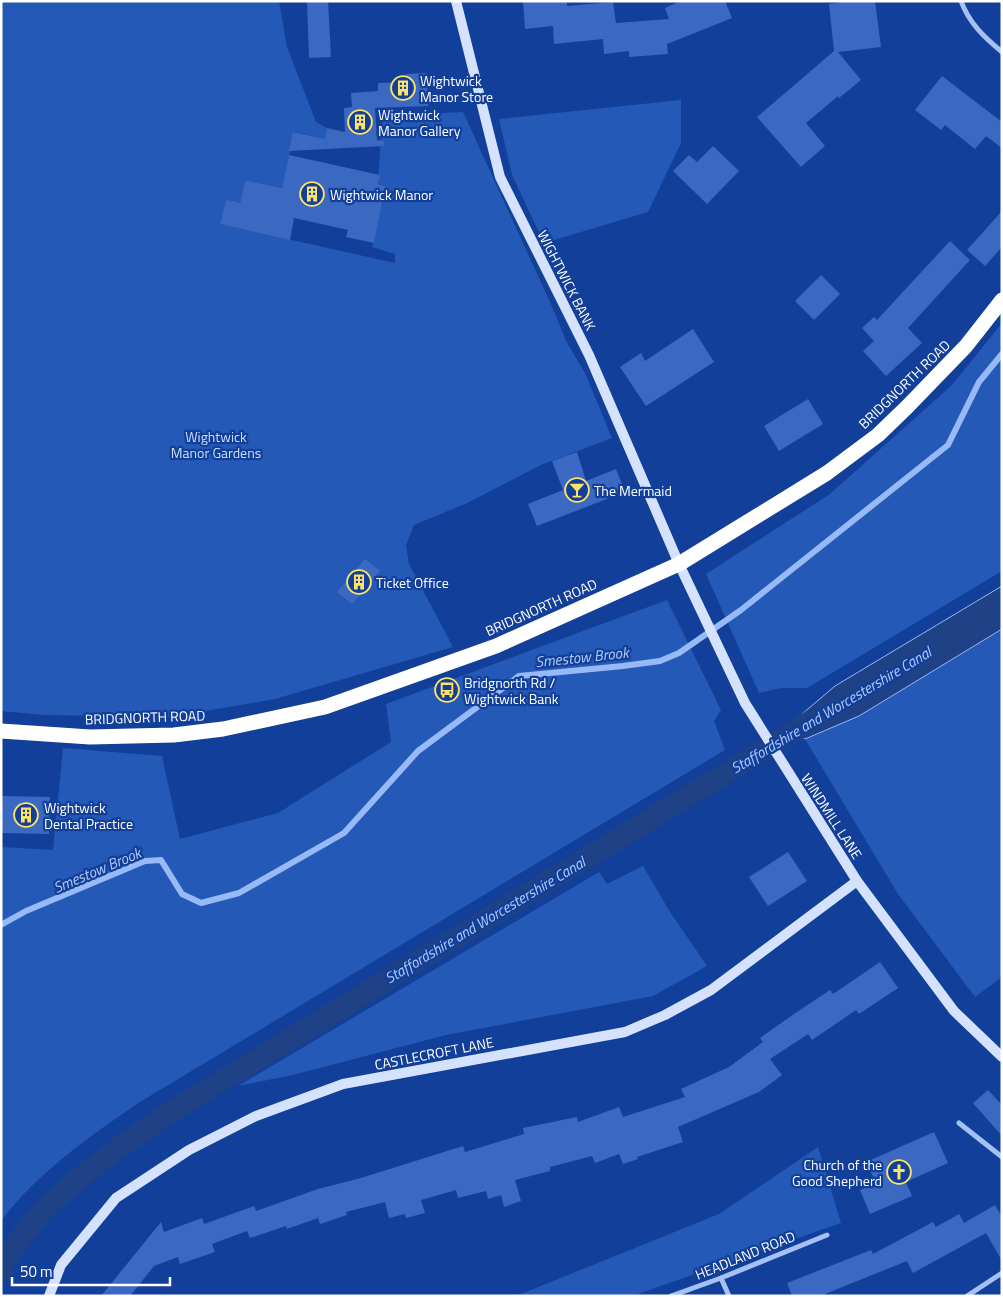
<svg xmlns="http://www.w3.org/2000/svg" width="1003" height="1297" font-family="'Titillium Web',sans-serif">
<style>
.green{fill:#2559b7}
.water{fill:#1f4185;stroke:#97baf7}
.lines{fill:none;stroke-linecap:round;stroke-linejoin:round}
.stream{stroke:#97baf7;stroke-width:6}
.canal{stroke:#1f4185;stroke-width:22}
.building{fill:#3b69c1}
.street{stroke:#a5c0f3;stroke-width:5}
.secondary{stroke:#d5e2fd;stroke-width:10}
.highway{stroke:#fff;stroke-width:15}
.labels{text-anchor:middle;dominant-baseline:central;stroke-width:4.5;stroke-linejoin:round;paint-order:stroke}
.poi-label{font-size:14px;fill:#fff;stroke:#123f99;text-anchor:start}
.street-label{font-size:14px;fill:#fff;stroke:#123f99}
.park-label{font-size:14px;fill:#cddefd;stroke:#123f99}
.water-label{font-size:15px;font-style:italic;fill:#b1cbfa;stroke:#123f99}
</style>
<rect width="100%" height="100%" fill="#123f99"/>
<g class="green">
<polygon points="1,1 279,1 287,47 316,122 327,128 325,139 294,132 282,188 245,180 240,203 226,201 220,224 395,263 395,254 372,247 378,222 371,220 385,186 378,184 382,116 463,112 555,313 566,341 585,373 612,438 541,465 467,503 414,525 406,545 409,564 453,647 275,699 172,717 44,715 1,711"/>
<polygon points="681,100 681,143 648,212 544,243 512,175 499,119"/>
<polygon points="1002,323 1002,571 807,688 781,688 759,693 706,574 830,494 952,385"/>
<path d="M 667,600 L 721,710 L 714,721 L 725,750 L 140,1102 C 90,1136 38,1172 1,1221 L 1,847 L 53,850 L 63,748 L 162,756 L 180,839 L 278,813 L 391,742 L 386,704 Z"/>
<polygon points="1002,629 1002,977 975,997 898,894 805,739 859,716"/>
<polygon points="643,866 670,912 707,966 653,996 446,1035 293,1075 238,1086 599,872 607,884"/>
<polygon points="818,1147 841,1223 632,1296 516,1296 719,1214"/>
</g>
<polygon class="water" points="1002,586 1002,629 859,716 805,739 788,726 835,686"/>
<g class="lines">
<polyline class="stream" points="1,925 26,911 145,861 161,860 182,894 201,903 239,893 344,833 418,751 519,676 623,666 660,661 679,653 741,610 948,445 979,382 1002,354"/>
<path class="canal" d="M 1,1272 C 26,1208 113,1152 169,1113 L 821,715"/>
</g>
<g class="building">
<polygon points="307,1 328,1 331,57 309,58"/>
<polygon points="523,1 567,1 567,6 613,2 616,23 669,19 665,8 681,1 725,1 732,18 667,44 668,54 629,57 629,51 604,54 603,39 554,44 553,26 525,29"/>
<polygon points="849,1 875,1 881,47 838,52 861,80 839,98 838,96 806,123 825,146 801,167 757,117 834,51 829,4"/>
<polygon points="427,73 428,106 375,108 377,140 384,141 384,146 289,151 293,132 325,139 327,128 345,132 344,108 352,107 351,93 378,91 378,83 406,82 406,74"/>
<polygon points="942,76 1002,122 1002,148 986,136 975,149 945,125 941,130 915,110"/>
<polygon points="713,146 739,171 707,204 673,171 689,155 697,162"/>
<polygon points="289,155 380,175 378,184 385,186 374,243 346,237 348,230 294,218 290,240 220,224 226,200 240,203 245,180 282,188"/>
<polygon points="1002,211 1002,247 985,266 967,250"/>
<polygon points="950,241 970,260 908,328 922,343 886,376 863,351 874,341 862,328 874,317 877,320"/>
<polygon points="821,275 840,294 814,320 795,301"/>
<polygon points="693,329 714,362 646,406 620,367 641,353 645,361"/>
<polygon points="808,399 823,424 779,451 764,426"/>
<polygon points="577,452 586,481 616,469 625,492 537,526 528,504 563,490 552,461"/>
<polygon points="365,559 380,571 352,604 337,592"/>
<polygon points="1,796 50,797 49,834 1,833"/>
<polygon points="788,852 807,881 768,906 749,877"/>
<polygon points="880,962 898,988 859,1014 856,1010 812,1040 808,1034 770,1059 782,1075 759,1092 678,1127 683,1142 637,1157 638,1159 623,1164 619,1154 595,1163 592,1156 550,1167 550,1171 515,1180 521,1201 504,1207 501,1195 488,1199 486,1191 458,1198 456,1190 421,1200 425,1213 406,1218 405,1214 389,1218 385,1202 346,1212 347,1215 320,1224 318,1218 287,1229 286,1226 250,1238 247,1231 212,1244 215,1252 180,1264 178,1257 154,1266 130,1296 101,1296 161,1222 164,1232 202,1218 204,1224 254,1206 256,1211 318,1189 361,1178 463,1146 465,1152 524,1134 523,1128 577,1117 578,1122 619,1107 623,1117 685,1097 681,1089 729,1067 763,1042 760,1038 794,1014 830,990 833,994"/>
<polygon points="988,1090 1002,1105 1002,1136 973,1103"/>
<polygon points="934,1132 948,1163 906,1182 912,1196 870,1214 860,1190 876,1183 866,1162"/>
<polygon points="995,1205 1002,1217 1002,1261 986,1233 913,1273 907,1261 820,1296 792,1296 787,1283 871,1250 873,1254 933,1222 936,1227 959,1214 964,1223"/>
</g>
<g class="lines">
<g class="street">
<path d="M 961,1 C 969,23 984,37 1002,52"/>
<polyline points="959,1123 1002,1157"/>
<polyline points="721,1278 729,1296"/>
<polyline points="671,1296 721,1278 827,1235"/>
<polyline points="967,1296 1002,1273"/>
</g>
<g class="secondary">
<polyline points="456,1 500,177 589,355 679,564 745,703 857,881 954,1011 1002,1057"/>
<polyline points="49,1296 61,1265 116,1198 189,1150 256,1116 343,1084 625,1032 665,1015 711,990 857,881"/>
</g>
<polyline class="highway" points="1,731 90,737 174,735 223,729 325,707 496,646 679,564 827,473 878,435 907,407 966,346 1002,300"/>
</g>
<defs>
<g id="building-ring" transform="scale(1.25)"><circle r="9.5" fill="#123f99" stroke="#ffe367" stroke-width="1.5"/><path d="M-4-6H4V6H1V3H-1V6H-4ZM-2.5-4.3h1.7v1.8h-1.7ZM.8-4.3h1.7v1.8H.8ZM-2.5-1h1.7V.8h-1.7ZM.8-1h1.7V.8H.8Z" fill="#ffe367"/></g>
<g id="bar-ring" transform="scale(1.25)"><circle r="9.5" fill="#123f99" stroke="#ffe367" stroke-width="1.5"/><path d="M-6-5H6L.8 .8V4.5H3.5V6h-7V4.5H-.8V.8Z" fill="#ffe367"/></g>
<g id="bus-ring" transform="scale(1.25)"><circle r="9.5" fill="#123f99" stroke="#ffe367" stroke-width="1.5"/><path d="M-5-6H5V4H4V6H2V4H-2V6H-4V4H-5ZM-3.5-4V0h7V-4ZM-3.5 1.2v1.5H-2V1.2ZM2 1.2v1.5H3.5V1.2Z" fill="#ffe367"/></g>
<g id="church-ring" transform="scale(1.25)"><circle r="9.5" fill="#123f99" stroke="#ffe367" stroke-width="1.5"/><path d="M-1.2-6h2.4v3.5h3.3v2.4h-3.3V6h-2.4V-.1h-3.3v-2.4h3.3Z" fill="#ffe367"/></g>
</defs>
<g fill-rule="evenodd">
<use href="#building-ring" x="403" y="88"/>
<use href="#building-ring" x="360" y="122"/>
<use href="#building-ring" x="312" y="194"/>
<use href="#bar-ring" x="577" y="490"/>
<use href="#building-ring" x="359" y="582"/>
<use href="#bus-ring" x="447" y="690"/>
<use href="#building-ring" x="26" y="815"/>
<use href="#church-ring" x="899" y="1172"/>
</g>
<g class="labels">
<g class="poi-label">
<text x="420" y="80">Wightwick<tspan x="420" dy="16">Manor Store</tspan></text>
<text x="378" y="114">Wightwick<tspan x="378" dy="16">Manor Gallery</tspan></text>
<text x="330" y="194">Wightwick Manor</text>
<text x="594" y="490">The Mermaid</text>
<text x="376" y="582">Ticket Office</text>
<text x="464" y="682">Bridgnorth Rd /<tspan x="464" dy="16">Wightwick Bank</tspan></text>
<text x="44" y="807">Wightwick<tspan x="44" dy="16">Dental Practice</tspan></text>
<text x="882" y="1164" text-anchor="end">Church of the<tspan x="882" dy="16">Good Shepherd</tspan></text>
</g>
<g class="street-label">
<text transform="translate(567 280) rotate(63)">WIGHTWICK BANK</text>
<text transform="translate(904 384) rotate(-44)">BRIDGNORTH ROAD</text>
<text transform="translate(541 607) rotate(-24)">BRIDGNORTH ROAD</text>
<text transform="translate(145 717) rotate(-2)">BRIDGNORTH ROAD</text>
<text transform="translate(832 816) rotate(57)">WINDMILL LANE</text>
<text transform="translate(434 1053) rotate(-11)">CASTLECROFT LANE</text>
<text transform="translate(745 1255) rotate(-22)">HEADLAND ROAD</text>
</g>
<g class="park-label">
<text x="216" y="436">Wightwick<tspan x="216" dy="16">Manor Gardens</tspan></text>
</g>
<g class="water-label">
<text transform="translate(582 657) rotate(-6)">Smestow Brook</text>
<text transform="translate(831 710) rotate(-31)">Staffordshire and Worcestershire Canal</text>
<text transform="translate(97 870) rotate(-23)">Smestow Brook</text>
<text transform="translate(485 920) rotate(-31)">Staffordshire and Worcestershire Canal</text>
</g>
</g>
<rect width="1003" height="1297" fill="none" stroke="#ffffff" stroke-width="5"/>
<path d="M12 1277v8h158v-8" fill="none" stroke="#ffffff" stroke-width="2.5"/>
<text x="20" y="1277" font-size="15" fill="#ffffff" stroke="#123f99" stroke-width="4" paint-order="stroke">50 m</text>
</svg>
